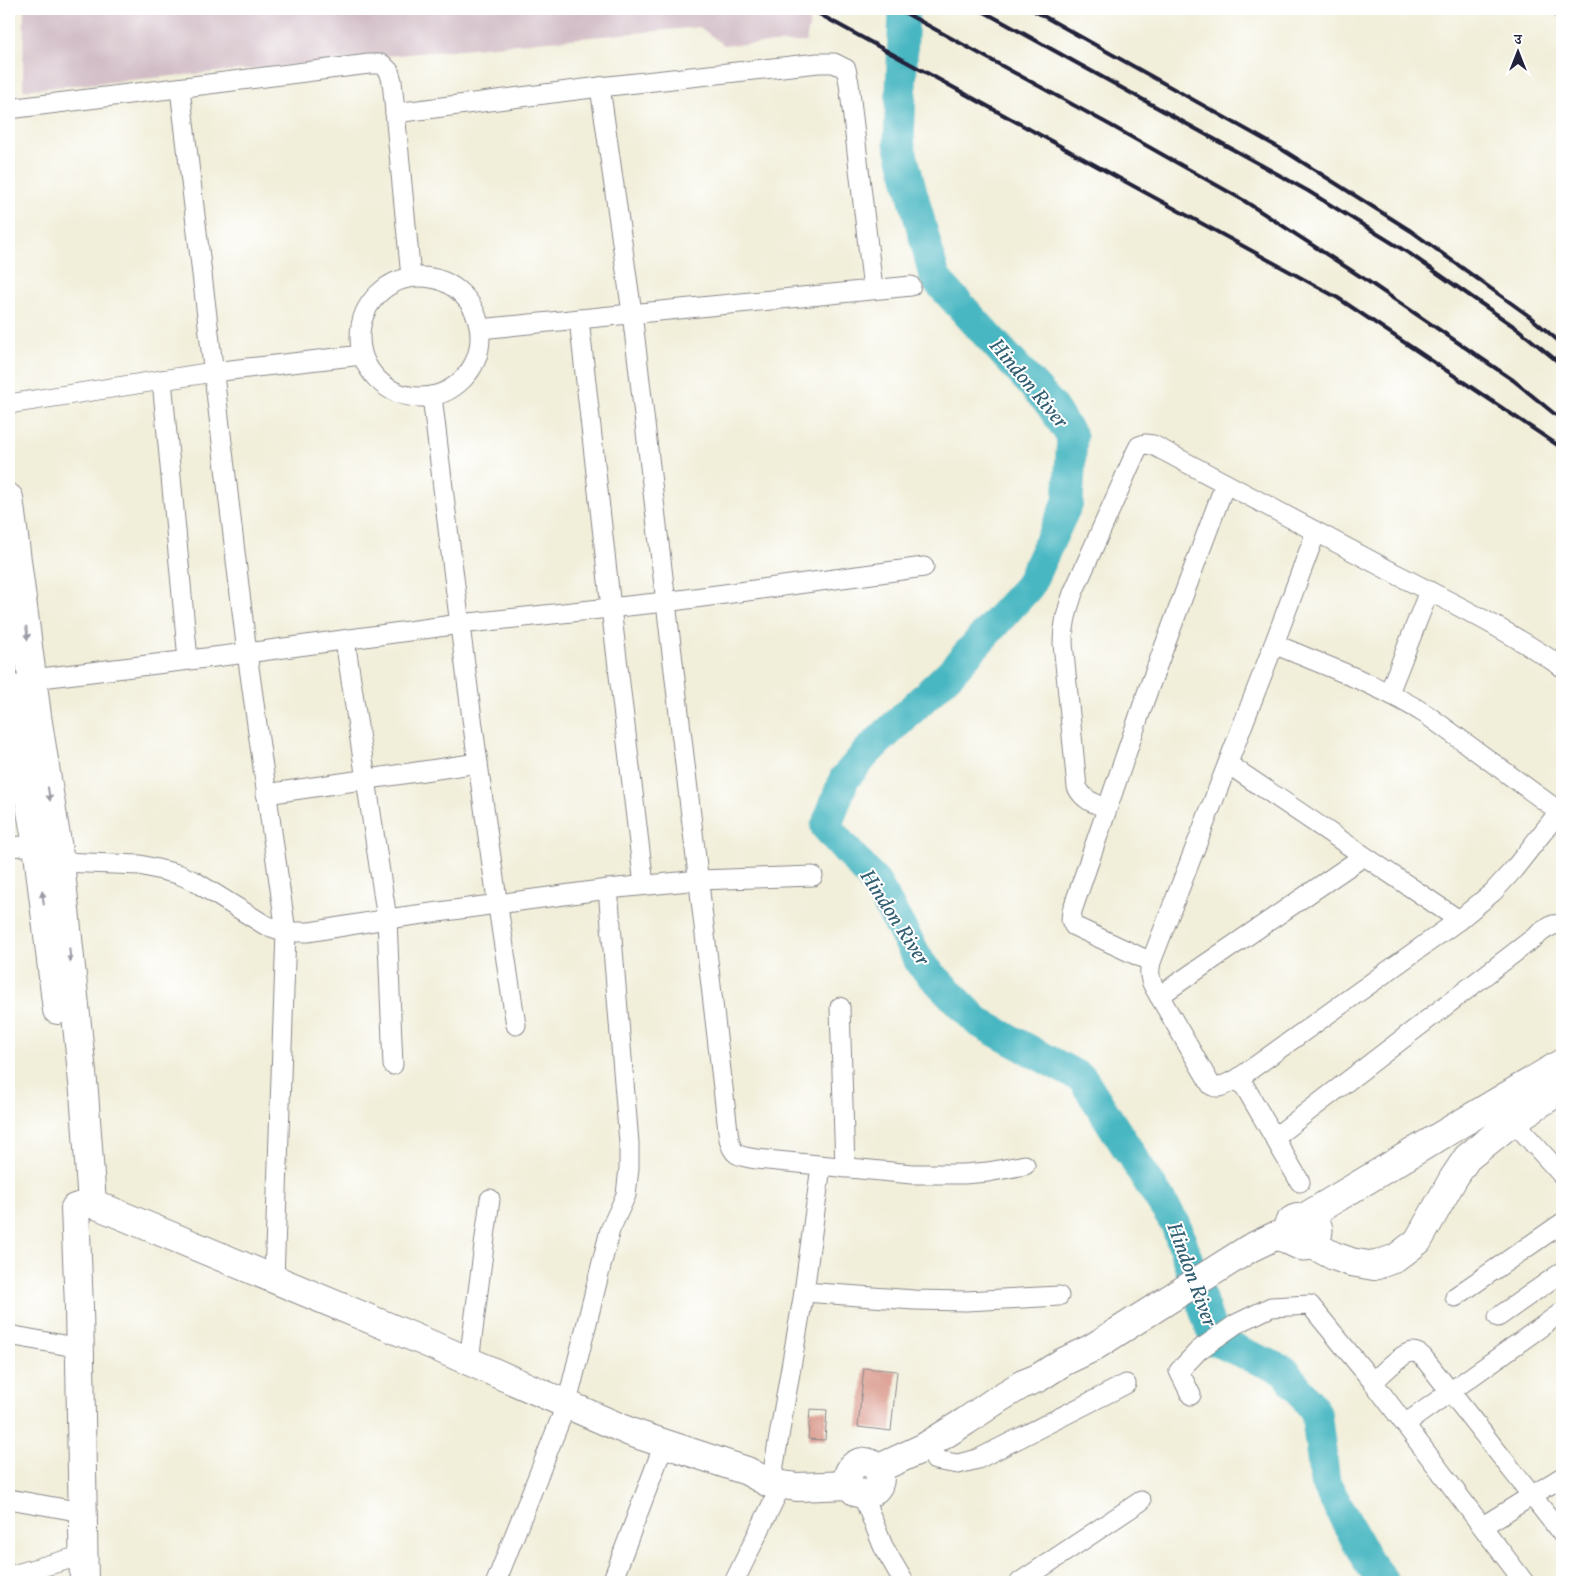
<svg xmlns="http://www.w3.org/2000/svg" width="1571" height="1591" font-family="Vollkorn,'Noto Serif Devanagari',serif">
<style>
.industrial{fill:#d2bdc6}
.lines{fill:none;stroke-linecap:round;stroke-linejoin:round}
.river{stroke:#49b7c2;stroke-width:31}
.building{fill:#d79283}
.street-casing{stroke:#8a888a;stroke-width:21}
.secondary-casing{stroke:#8a888a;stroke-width:30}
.highway-casing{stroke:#8a888a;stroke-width:30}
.street{stroke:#fff;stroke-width:19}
.secondary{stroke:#fff;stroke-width:28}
.highway{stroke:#fff;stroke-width:28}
.rail{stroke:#22223b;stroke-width:4}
.oneway{fill:#9c9ca7}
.labels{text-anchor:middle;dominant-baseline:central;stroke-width:4;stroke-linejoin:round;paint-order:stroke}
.water-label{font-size:21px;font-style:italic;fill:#325e71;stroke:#fff}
</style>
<rect width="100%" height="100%" fill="#fff"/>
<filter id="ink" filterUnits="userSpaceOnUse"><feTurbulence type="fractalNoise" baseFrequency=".02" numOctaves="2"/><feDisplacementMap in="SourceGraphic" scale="10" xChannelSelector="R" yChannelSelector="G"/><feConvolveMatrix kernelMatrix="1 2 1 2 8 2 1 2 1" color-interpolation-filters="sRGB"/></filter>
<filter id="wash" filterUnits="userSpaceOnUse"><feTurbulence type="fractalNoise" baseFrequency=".0096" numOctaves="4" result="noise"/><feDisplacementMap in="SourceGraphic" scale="20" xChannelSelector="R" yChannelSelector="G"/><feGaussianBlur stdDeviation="1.12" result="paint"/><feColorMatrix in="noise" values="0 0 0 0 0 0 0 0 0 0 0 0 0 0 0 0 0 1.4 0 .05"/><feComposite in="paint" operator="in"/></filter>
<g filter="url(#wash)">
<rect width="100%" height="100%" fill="#f1eed9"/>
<polygon class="industrial" points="24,9 812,9 806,42 724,45 699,27 23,90"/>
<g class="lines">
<polyline class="river" points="904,9 899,143 935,278 1050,404 1072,437 1068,502 1029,586 950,673 867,752 844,779 826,827 876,883 921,964 978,1022 1083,1079 1176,1225 1215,1341 1285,1371 1316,1412 1325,1482 1368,1562 1384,1582"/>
</g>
<g id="blocks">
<g class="building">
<polygon points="864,1368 897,1371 891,1431 858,1427"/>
<polygon points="810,1409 827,1410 825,1440 808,1439"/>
</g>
</g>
</g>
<g filter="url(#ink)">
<use href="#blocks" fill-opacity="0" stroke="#8a888a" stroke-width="1"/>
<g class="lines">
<g class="street-casing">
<g id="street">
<polyline points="1562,9 1562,10"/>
<path d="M 600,87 L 632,313 L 729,1139 C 733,1157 740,1156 756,1159 L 912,1174 L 964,1174 L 988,1172 L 1025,1165"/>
<polyline points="180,89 247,653 286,932 274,1279"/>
<polyline points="9,109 369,64 382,64 389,71 392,81 411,277"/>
<polyline points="395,113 600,87 818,63 834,63 846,69 849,83 873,289"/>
<circle cx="420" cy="337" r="60"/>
<polyline points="579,319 611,608 644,885"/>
<polyline points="480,329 911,286"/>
<polyline points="162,380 188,660"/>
<path d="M 432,396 C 457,606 483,816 516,1025"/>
<polyline points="9,404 213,372 362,355"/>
<polyline points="345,640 387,919 393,1065"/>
<path d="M 1274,644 C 1326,666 1380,685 1427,715 L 1560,812"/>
<polyline points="33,679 247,653 460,624 665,602 924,567"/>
<polyline points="1389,693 1429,591"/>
<polyline points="1228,764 1459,920"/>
<polyline points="266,794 478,763"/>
<path d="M 1107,808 C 1094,803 1084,801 1077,787 L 1063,643 C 1063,625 1067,610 1073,593 L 1135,454 L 1139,446 L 1145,444 L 1153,445 C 1233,488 1314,530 1394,573 C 1452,603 1508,630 1562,667"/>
<polyline points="9,847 37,845"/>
<polyline points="60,862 140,865 178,874 194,881 265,925 286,932 309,932 387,919 608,889 699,880 813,876"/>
<polyline points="1151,962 1074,926 1071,920 1072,911 1147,693 1225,484"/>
<polyline points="1159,996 1364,856"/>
<polyline points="840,1007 845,1168"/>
<polyline points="1236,1080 1459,920 1493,892 1514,869 1562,808"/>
<polyline points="1513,1121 1562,1175"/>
<polyline points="1275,1137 1544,930 1553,925 1562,924"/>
<path d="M 1300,1182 L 1245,1087 L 1236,1080 C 1227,1082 1220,1091 1211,1085 L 1154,987 C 1149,978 1149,972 1151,962 L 1274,644 L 1316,532"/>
<polyline points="804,1292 914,1300 966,1301 1059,1296"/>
<polyline points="1455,1297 1562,1223"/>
<polyline points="1498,1317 1562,1272"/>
<polyline points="9,1335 80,1348"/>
<polyline points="469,1361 490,1199"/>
<path d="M 1373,1382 C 1382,1374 1402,1353 1412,1352 C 1417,1352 1420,1354 1423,1357 L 1562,1534"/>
<polyline points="1191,1395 1179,1371 1199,1350 1236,1324 1271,1307 1310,1305 1373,1382 1524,1582"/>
<polyline points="1405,1424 1562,1312"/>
<polyline points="935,1460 958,1464 978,1459 1126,1384"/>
<polyline points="773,1471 804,1292 821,1166"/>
<polyline points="862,1494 883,1546 904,1582"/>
<polyline points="9,1499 82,1512"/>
<polyline points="1483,1526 1562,1477"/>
<polyline points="9,1576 84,1555"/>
<polyline points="496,1582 567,1403 610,1230 626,1195 629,1168 629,1143 608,889"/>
<polyline points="612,1582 664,1444"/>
<polyline points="734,1582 781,1486"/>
<polyline points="1020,1582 1141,1501"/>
</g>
</g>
<g class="secondary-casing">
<g id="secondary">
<polyline points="9,498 37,716 60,862 84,1092 92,1203"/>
<polyline points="9,687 37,845 57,1010"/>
<polyline points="1311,1244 1334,1256 1351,1262 1374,1266 1396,1258 1418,1241 1453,1179 1467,1158 1513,1121 1562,1089"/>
</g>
</g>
<g class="highway-casing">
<g id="highway">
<polyline points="1305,1217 1562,1063"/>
<circle cx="864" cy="1478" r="16"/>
<path d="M 877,1469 L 923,1448 L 966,1421 L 998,1399 L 1023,1384 L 1038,1378 L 1063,1362 L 1092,1348 L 1250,1248 L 1275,1236 C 1279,1237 1286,1238 1290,1241 C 1298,1245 1306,1251 1314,1241 C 1335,1215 1274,1206 1290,1240"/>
<polyline points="84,1582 79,1307 75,1208 92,1203 432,1345 630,1432 747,1471 769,1483 797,1487 850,1485"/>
</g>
</g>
<use href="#street" class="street"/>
<use href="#secondary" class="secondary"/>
<use href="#highway" class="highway"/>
<g class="rail">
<polyline points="810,9 1338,298 1562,448"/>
<polyline points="898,9 1110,125 1243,200 1369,282 1513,380 1562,420"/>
<polyline points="979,9 1308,191 1410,254 1519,330 1562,365"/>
<polyline points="1031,9 1283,150 1411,231 1529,316 1562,344"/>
</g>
</g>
<defs><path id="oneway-solid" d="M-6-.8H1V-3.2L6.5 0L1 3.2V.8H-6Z" transform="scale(1.25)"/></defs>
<g class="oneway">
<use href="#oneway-solid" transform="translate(27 633) rotate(83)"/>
<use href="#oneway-solid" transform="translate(49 794) rotate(81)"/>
<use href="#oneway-solid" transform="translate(43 898) rotate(-97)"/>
<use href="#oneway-solid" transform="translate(70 955) rotate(84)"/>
</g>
</g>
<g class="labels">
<g class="water-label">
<text transform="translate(1028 384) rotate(50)">Hindon River</text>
<text transform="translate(894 918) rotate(57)">Hindon River</text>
<text transform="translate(1191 1275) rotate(70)">Hindon River</text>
</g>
</g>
<rect width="1571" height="1591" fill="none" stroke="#fff" stroke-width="30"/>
<g transform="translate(1518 52)" stroke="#ffffff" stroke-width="4" paint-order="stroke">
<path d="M0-4L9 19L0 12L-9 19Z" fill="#22223b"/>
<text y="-8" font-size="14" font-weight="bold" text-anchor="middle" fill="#22223b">उ</text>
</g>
</svg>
